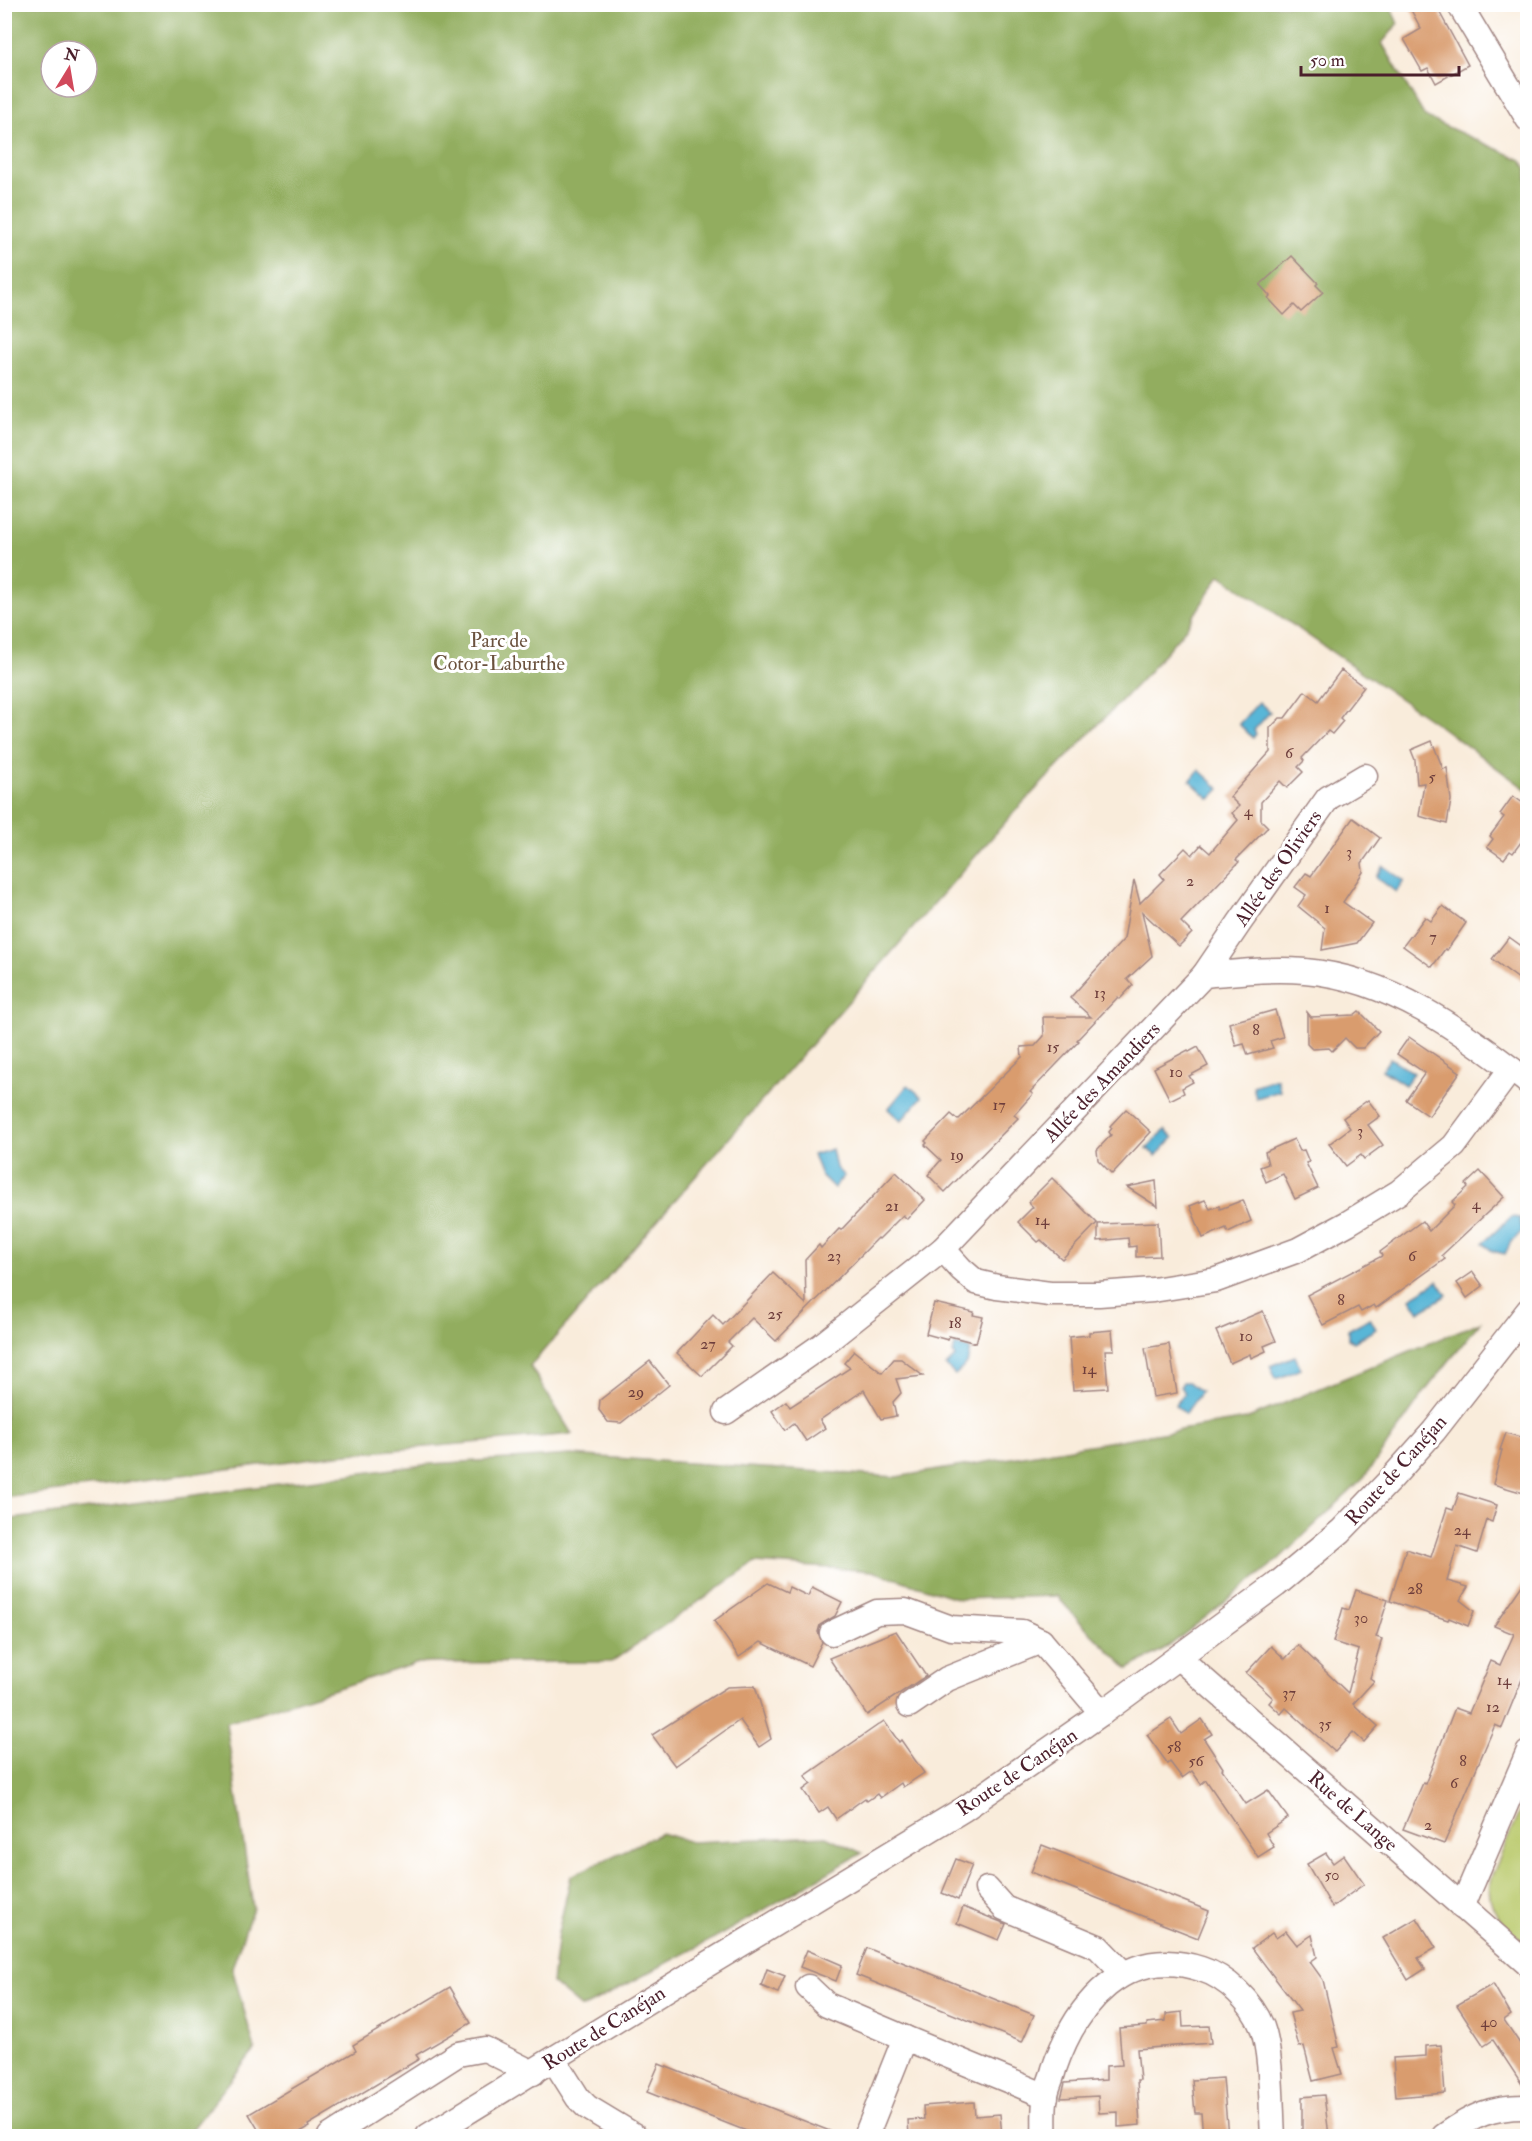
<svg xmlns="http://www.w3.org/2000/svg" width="1532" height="2141" font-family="'IM FELL Double Pica',serif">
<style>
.green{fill:#b9c96b;stroke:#82744b;stroke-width:1.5}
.forest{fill:#92ad5f;stroke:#6e6645;stroke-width:1.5;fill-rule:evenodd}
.water{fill:#59b6d7;stroke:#526a81;stroke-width:1.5}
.building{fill:#d99c6e}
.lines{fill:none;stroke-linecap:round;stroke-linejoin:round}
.minor-casing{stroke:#a28683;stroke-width:27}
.minor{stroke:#fff;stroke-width:24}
.labels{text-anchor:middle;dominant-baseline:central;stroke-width:6;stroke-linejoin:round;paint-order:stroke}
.number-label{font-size:16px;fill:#6e3e3c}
.park-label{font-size:20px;fill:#6b523e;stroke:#fff}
.street-label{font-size:20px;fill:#4a1f2b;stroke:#fff}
</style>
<rect width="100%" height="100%" fill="#fff"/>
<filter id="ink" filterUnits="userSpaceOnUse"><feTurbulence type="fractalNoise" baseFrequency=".0167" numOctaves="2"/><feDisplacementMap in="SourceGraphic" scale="12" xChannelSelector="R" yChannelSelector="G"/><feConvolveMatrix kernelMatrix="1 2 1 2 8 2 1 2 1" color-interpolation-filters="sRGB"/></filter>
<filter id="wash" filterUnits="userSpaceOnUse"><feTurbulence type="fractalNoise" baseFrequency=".008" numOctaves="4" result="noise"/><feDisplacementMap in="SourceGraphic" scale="24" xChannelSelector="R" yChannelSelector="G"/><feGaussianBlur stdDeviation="1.35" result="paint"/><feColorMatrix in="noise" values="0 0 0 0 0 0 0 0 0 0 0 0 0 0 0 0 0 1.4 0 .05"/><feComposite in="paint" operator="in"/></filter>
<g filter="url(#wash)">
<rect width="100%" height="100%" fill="#f9ecdb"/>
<path class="green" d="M 1527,1794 L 1527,1946 C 1506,1927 1483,1909 1491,1878 Z"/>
<g class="forest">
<path d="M 4,5 L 1390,5 L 1398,24 L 1382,43 L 1425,117 L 1522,160 L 1527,169 L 1527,790 L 1434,722 L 1220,575 L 1186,628 L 1146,675 L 1016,810 L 530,1366 L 572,1434 L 337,1455 L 5,1498 ZM 51,51 L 87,51 L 87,87 L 51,87 Z"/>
<polygon points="1480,1322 1426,1390 1363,1479 1278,1560 1169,1646 1128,1669 1077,1619 1057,1596 959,1599 872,1571 755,1563 611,1662 418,1663 226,1723 253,1908 232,1968 255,2049 187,2136 5,2136 5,1520 431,1464 571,1455 896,1477 1246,1419"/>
<polygon points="661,1833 691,1842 826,1836 862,1853 722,1934 582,2008 552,1983 558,1933 571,1876"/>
</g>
<g class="water">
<polygon points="1259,702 1270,712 1254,730 1256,734 1253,738 1239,724"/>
<polygon points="1199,770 1220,789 1210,799 1190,781"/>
<polygon points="1383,866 1404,881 1396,892 1376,877"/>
<polygon points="1390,1058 1414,1073 1405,1085 1382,1070"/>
<polygon points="1277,1078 1280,1091 1256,1098 1253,1086"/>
<polygon points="908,1085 922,1097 901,1121 888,1109"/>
<polygon points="1165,1130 1173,1138 1156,1156 1147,1148"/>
<polygon points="832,1149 836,1168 844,1176 834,1188 821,1175 813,1155"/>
<polygon points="1511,1217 1520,1218 1522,1231 1510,1244 1505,1254 1492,1251 1483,1243"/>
<polygon points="1438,1281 1447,1295 1419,1312 1410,1298"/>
<polygon points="1370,1318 1376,1329 1354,1342 1348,1339 1348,1330"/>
<polygon points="955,1345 970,1349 967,1364 955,1375 946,1366 955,1357 953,1353"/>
<polygon points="1295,1356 1301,1369 1276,1379 1270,1366"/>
<polygon points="1183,1382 1188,1382 1201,1392 1185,1414 1175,1405 1185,1393 1180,1387"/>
</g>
<g id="blocks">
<g class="building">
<polygon points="1408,4 1435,4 1468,65 1436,83 1428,68 1422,71 1404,39 1421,29"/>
<polygon points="1292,256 1318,283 1316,285 1323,292 1301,312 1294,305 1284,315 1268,298 1270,296 1260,285"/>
<polygon points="1341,670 1364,687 1340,718 1343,721 1332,734 1328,731 1302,758 1304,761 1298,767 1303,772 1287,788 1280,781 1261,802 1261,820 1268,827 1236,860 1239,862 1181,922 1192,933 1179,946 1142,912 1152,956 1127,979 1133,985 1120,999 1118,997 1077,1040 1079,1041 1030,1092 1033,1094 1014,1115 1018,1118 945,1192 928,1175 941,1160 925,1145 927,1143 925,1141 951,1114 958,1120 1022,1057 1021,1047 1035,1046 1044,1036 1043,1017 1091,1017 1070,998 1124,939 1134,880 1140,903 1164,879 1160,874 1185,848 1192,855 1201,845 1210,853 1238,820 1232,813 1239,806 1230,797 1270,752 1270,728 1280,718 1285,718 1305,691 1318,701"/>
<polygon points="1432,741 1443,769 1447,768 1451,800 1447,824 1419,816 1424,783 1417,784 1415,760 1411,750"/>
<polygon points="1513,796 1527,806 1527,834 1513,853 1510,851 1504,859 1487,847 1493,839 1490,836 1504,817 1500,814"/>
<polygon points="1353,818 1380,838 1362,863 1363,872 1343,902 1372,923 1357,943 1322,950 1325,928 1298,906 1306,895 1295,887 1306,873 1311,876"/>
<polygon points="1443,906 1466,923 1447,950 1445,949 1432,967 1403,946 1425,917 1431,921"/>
<polygon points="1509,937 1527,950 1527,985 1492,959"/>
<polygon points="1275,1010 1283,1037 1270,1041 1273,1048 1248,1055 1244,1044 1236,1046 1229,1023"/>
<polygon points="1359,1011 1379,1031 1363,1048 1355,1048 1345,1038 1332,1051 1329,1048 1312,1049 1307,1044 1307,1012 1311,1017 1354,1015"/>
<polygon points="1409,1037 1460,1072 1429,1116 1406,1100 1425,1073 1397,1054"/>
<polygon points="1198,1047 1208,1066 1189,1076 1193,1082 1182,1088 1184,1093 1170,1100 1154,1068 1188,1050 1189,1052"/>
<polygon points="1368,1100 1380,1116 1368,1125 1383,1145 1364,1159 1361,1155 1346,1166 1329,1144 1350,1128 1343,1118"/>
<polygon points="1126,1109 1151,1132 1112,1174 1098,1160 1097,1150 1111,1135 1109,1132 1112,1128 1110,1126"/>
<polygon points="1294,1139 1300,1151 1304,1150 1309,1162 1306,1163 1318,1188 1295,1199 1283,1174 1266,1182 1260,1167 1268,1164 1265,1152"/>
<polygon points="1480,1171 1504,1197 1442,1255 1445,1259 1376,1308 1374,1305 1361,1312 1358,1307 1323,1325 1307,1295 1382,1256 1380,1252 1422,1221 1429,1231 1455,1205 1452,1202 1468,1187 1466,1184"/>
<polygon points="896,1172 925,1200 907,1219 903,1215 879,1239 878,1238 776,1341 752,1318 728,1342 732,1346 702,1376 677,1353 713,1315 723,1325 773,1273 806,1304 805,1260 819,1245 821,1248 839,1229 841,1230"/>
<polygon points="1052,1178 1097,1223 1062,1259 1041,1240 1038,1242 1018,1222 1033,1207 1028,1202"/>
<polygon points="1156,1181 1158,1207 1127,1187"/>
<polygon points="1205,1200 1210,1209 1219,1206 1220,1209 1243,1200 1251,1221 1228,1232 1226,1228 1203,1238 1190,1206"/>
<polygon points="1158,1222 1160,1256 1136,1257 1136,1246 1129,1247 1128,1238 1098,1241 1098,1224"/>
<polygon points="1473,1272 1483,1286 1467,1298 1457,1283"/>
<polygon points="934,1303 974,1312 973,1315 983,1317 976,1343 949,1336 948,1340 926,1334"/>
<polygon points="1263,1311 1276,1341 1264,1346 1266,1351 1251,1358 1250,1354 1230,1363 1216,1331"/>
<polygon points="1112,1330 1114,1350 1105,1350 1108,1388 1073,1390 1069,1337 1089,1335 1089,1332"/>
<polygon points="1169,1344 1177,1393 1153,1397 1145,1348"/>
<polygon points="854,1351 882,1373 894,1359 901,1359 923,1376 896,1379 901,1393 893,1402 896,1416 881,1419 864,1390 820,1420 825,1428 806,1441 794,1423 785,1430 772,1411 786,1401 790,1407 850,1368 844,1363"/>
<polygon points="650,1361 669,1385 621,1423 608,1422 599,1410 600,1400"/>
<polygon points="1506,1433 1527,1439 1527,1494 1493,1484 1502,1450 1500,1450"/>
<polygon points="1459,1493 1497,1505 1492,1522 1487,1520 1477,1553 1457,1546 1447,1581 1468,1587 1460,1600 1474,1611 1468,1626 1449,1618 1448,1620 1390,1601 1406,1549 1431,1557 1447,1508 1453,1510"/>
<polygon points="1527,1578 1527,1667 1502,1728 1495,1725 1444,1844 1403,1829 1423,1783 1425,1784 1455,1708 1469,1713 1491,1661 1500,1665 1514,1634 1494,1626"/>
<polygon points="768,1583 787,1592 789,1587 808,1596 812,1587 842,1602 835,1616 820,1625 818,1632 822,1642 810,1666 761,1642 739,1657 714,1621"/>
<polygon points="1356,1590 1388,1600 1376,1637 1382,1639 1370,1678 1374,1681 1353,1704 1378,1726 1364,1742 1353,1732 1335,1752 1286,1708 1281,1714 1269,1703 1273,1698 1246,1673 1271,1646 1285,1659 1298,1645 1348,1693 1359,1650 1333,1642 1343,1608 1349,1610"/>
<polygon points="896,1631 926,1676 867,1715 829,1658"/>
<polygon points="755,1686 771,1739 759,1747 740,1720 675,1766 652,1735 727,1687"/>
<polygon points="1171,1719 1181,1734 1202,1719 1212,1734 1204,1739 1223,1768 1222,1769 1246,1804 1268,1790 1288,1818 1266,1833 1274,1847 1258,1857 1206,1780 1201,1784 1192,1771 1182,1778 1170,1762 1168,1764 1147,1735"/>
<polygon points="884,1721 899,1742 901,1740 924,1773 903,1787 901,1783 880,1798 877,1794 867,1801 865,1798 836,1819 828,1807 819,1813 803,1790 811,1784 805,1776"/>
<polygon points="1042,1845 1209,1911 1198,1938 1031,1872"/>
<polygon points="1326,1853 1333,1863 1344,1855 1364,1884 1332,1907 1307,1864"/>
<polygon points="956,1859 972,1865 958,1900 942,1893"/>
<polygon points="963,1907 1006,1924 999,1940 957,1923"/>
<polygon points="1417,1918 1436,1948 1418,1958 1425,1969 1408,1980 1383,1938"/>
<polygon points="1286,1931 1297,1945 1312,1935 1317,1957 1310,1962 1323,1980 1339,2047 1334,2048 1342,2074 1313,2081 1304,2046 1299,2047 1290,2013 1300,2011 1252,1948 1272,1933 1276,1938"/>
<polygon points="867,1948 1034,2015 1022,2042 856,1975"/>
<polygon points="807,1950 842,1965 836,1981 800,1967"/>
<polygon points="767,1969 785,1976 778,1993 761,1986"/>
<polygon points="1493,1984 1511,2015 1504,2020 1527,2054 1527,2092 1493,2040 1484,2046 1457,2005"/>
<polygon points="450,1987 471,2023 416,2055 419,2059 308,2125 309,2127 293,2136 262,2136 249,2114 356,2051 353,2045"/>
<polygon points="1182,2012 1183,2027 1209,2026 1211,2043 1137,2049 1140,2080 1137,2080 1140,2125 1118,2127 1118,2112 1099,2113 1098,2096 1061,2098 1065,2083 1106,2080 1106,2066 1122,2065 1119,2028 1147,2026 1147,2023 1166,2021 1166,2014"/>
<polygon points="1441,2045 1445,2093 1396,2097 1393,2058 1426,2056 1426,2046"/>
<polygon points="659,2064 840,2135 840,2136 759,2136 647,2092"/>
<polygon points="1223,2078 1228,2136 1203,2136 1201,2113 1195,2113 1192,2080"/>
<polygon points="1324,2095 1329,2136 1302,2136 1302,2097"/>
<polygon points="974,2102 975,2116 1000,2114 1002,2136 909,2136 908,2120 924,2119 923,2106"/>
</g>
</g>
</g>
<g filter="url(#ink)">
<use href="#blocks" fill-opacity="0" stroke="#a28683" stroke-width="1.5"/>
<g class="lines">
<g class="minor-casing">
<g id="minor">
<polyline points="1459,4 1528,119"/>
<polyline points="1204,975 1240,922 1328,798 1365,776"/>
<polyline points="943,1249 961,1269 976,1282 997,1287 1050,1294 1099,1294 1153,1290 1216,1280 1298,1250 1348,1223 1399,1192 1454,1146 1511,1069"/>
<path d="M 726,1412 L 822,1345 L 943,1249 L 1204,975 C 1238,972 1272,968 1305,971 C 1390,978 1462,1031 1528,1082"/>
<polyline points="832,1633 877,1612 905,1611 951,1628 1022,1632 1041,1641"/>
<polyline points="1179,1658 1528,1964"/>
<polyline points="909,1705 947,1679 1041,1641 1102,1713"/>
<polyline points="987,1889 1004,1908 1098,1947 1123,1973"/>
<polyline points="1462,1907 1528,1753"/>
<polyline points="808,1987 827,2005 905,2038"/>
<polyline points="554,2060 578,2098 587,2107 635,2136"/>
<polyline points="330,2136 458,2054 485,2049 533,2073"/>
<polyline points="428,2136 685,1978 964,1809 1102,1713 1276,1585 1341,1531 1391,1479 1434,1431 1528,1311"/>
<polyline points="866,2136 905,2038 1046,2096"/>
<path d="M 1044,2136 C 1045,2123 1043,2108 1046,2095 C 1047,2087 1052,2078 1054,2069 C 1076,2004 1125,1944 1201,1969 C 1227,1977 1252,2002 1262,2027 C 1272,2054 1271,2107 1273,2136"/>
<path d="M 1444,2136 C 1472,2116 1492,2106 1528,2107"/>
</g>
</g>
<use href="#minor" class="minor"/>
</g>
</g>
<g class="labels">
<g class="number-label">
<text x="1289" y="753">6</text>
<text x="1432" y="777">5</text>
<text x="1248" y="811">4</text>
<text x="1349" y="852">3</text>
<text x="1190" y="881">2</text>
<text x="1327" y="908">1</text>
<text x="1433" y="937">7</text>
<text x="1100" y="993">13</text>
<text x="1256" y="1030">8</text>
<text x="1053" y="1047">15</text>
<text x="1176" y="1072">10</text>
<text x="999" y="1105">17</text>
<text x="1360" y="1131">3</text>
<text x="957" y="1155">19</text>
<text x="1476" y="1204">4</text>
<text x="892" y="1206">21</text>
<text x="1042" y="1220">14</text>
<text x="834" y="1256">23</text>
<text x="1412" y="1256">6</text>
<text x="1341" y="1300">8</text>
<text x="775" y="1314">25</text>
<text x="955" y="1323">18</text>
<text x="1246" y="1336">10</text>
<text x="708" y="1344">27</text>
<text x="1089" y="1369">14</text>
<text x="636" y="1392">29</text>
<text x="1462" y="1530">24</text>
<text x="1415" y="1589">28</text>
<text x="1361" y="1618">30</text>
<text x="1504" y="1680">14</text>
<text x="1289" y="1693">37</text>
<text x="1493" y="1707">12</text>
<text x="1325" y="1724">35</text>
<text x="1174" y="1747">58</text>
<text x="1196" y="1761">56</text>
<text x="1463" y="1761">8</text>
<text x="1454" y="1783">6</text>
<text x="1428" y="1825">2</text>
<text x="1332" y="1875">50</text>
<text x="1489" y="2022">40</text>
</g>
<g class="park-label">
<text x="499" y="640">Parc de<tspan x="499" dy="23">Cotor-Laburthe</tspan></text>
</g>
<g class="street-label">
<text transform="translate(1278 868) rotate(-55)">Allée des Oliviers</text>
<text transform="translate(1102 1082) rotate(-46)">Allée des Amandiers</text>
<text transform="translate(1396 1470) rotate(-48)">Route de Canéjan</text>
<text transform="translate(1017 1772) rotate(-34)">Route de Canéjan</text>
<text transform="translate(1353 1811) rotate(41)">Rue de Lange</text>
<text transform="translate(604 2028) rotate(-32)">Route de Canéjan</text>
</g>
</g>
<rect width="1532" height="2141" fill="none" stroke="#fff" stroke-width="24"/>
<g transform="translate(69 69) rotate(11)"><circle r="28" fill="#ffffff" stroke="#b7a5aa" stroke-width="1.5"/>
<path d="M0-4.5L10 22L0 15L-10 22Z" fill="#d1495b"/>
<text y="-9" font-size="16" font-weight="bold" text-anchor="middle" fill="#4a1f2b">N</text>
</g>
<path d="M1301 66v9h158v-9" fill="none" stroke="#4a1f2b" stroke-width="3"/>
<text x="1310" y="66" font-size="18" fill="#4a1f2b" stroke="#ffffff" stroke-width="4.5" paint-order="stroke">50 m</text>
</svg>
